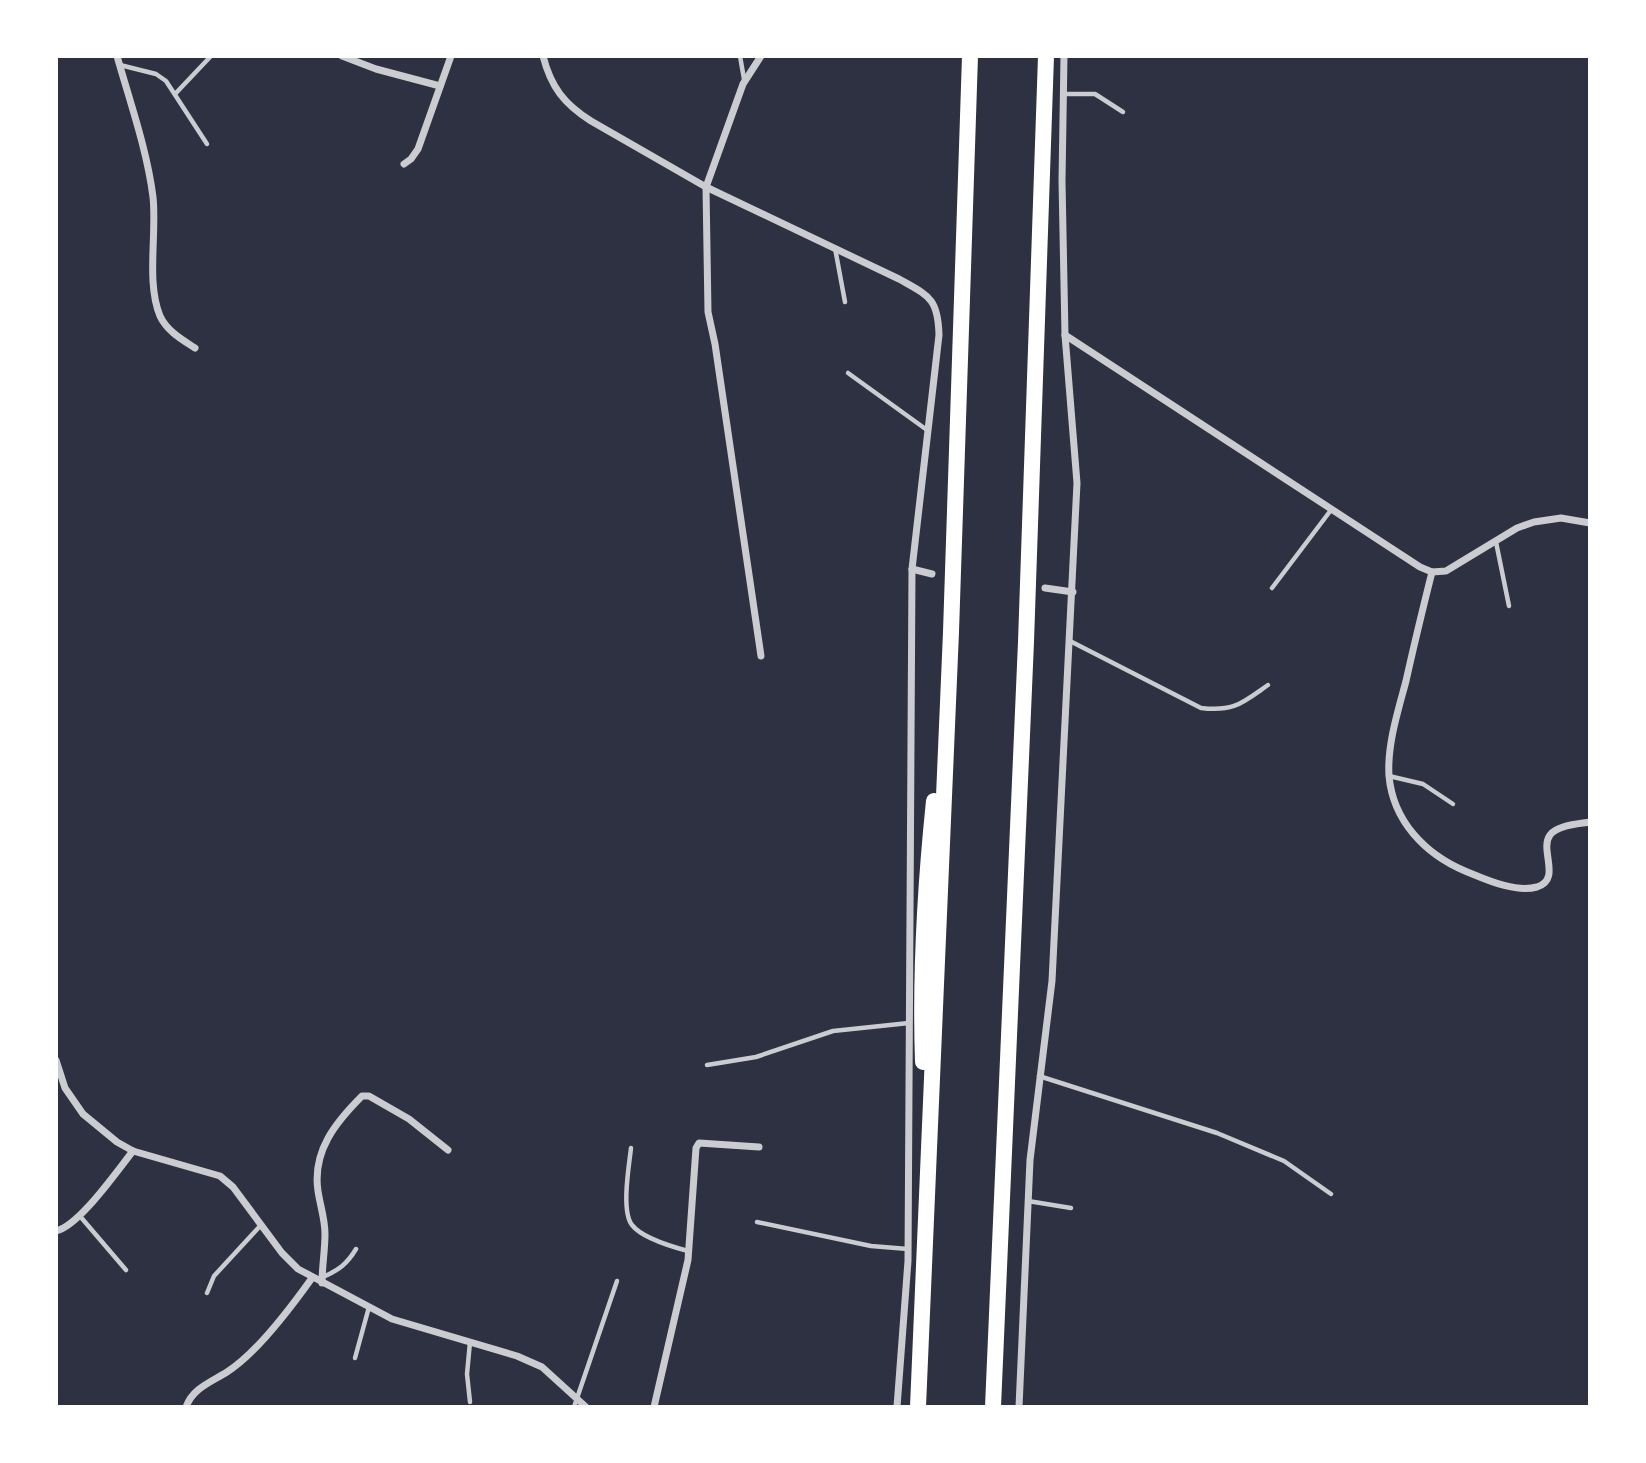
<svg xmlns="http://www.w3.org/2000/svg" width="1646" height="1463" font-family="'Archivo Narrow',sans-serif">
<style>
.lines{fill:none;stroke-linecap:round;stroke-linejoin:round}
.service{stroke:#caccd0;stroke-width:4.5}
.minor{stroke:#caccd0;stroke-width:7}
.motorway{stroke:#fff;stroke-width:16}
</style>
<rect width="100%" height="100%" fill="#2d3142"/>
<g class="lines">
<g class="service">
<polyline points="740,56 744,79"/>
<polyline points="120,65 156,74 166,81 207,144"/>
<polyline points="176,93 211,56"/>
<polyline points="1063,94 1095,94 1123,112"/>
<polyline points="835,248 845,302"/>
<polyline points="848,373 927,430"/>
<polyline points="1496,542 1509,606"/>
<polyline points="1272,588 1331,510"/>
<path d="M 1070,641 L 1201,708 C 1234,712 1242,703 1268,685"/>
<polyline points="1389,776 1423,784 1453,804"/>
<polyline points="707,1065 756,1057 833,1031 909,1023"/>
<polyline points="1039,1076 1217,1133 1284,1161 1331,1194"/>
<path d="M 631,1148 C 629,1166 621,1211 632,1225 C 642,1238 673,1247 688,1251"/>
<polyline points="1028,1201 1071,1208"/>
<polyline points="79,1215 126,1270"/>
<polyline points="757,1222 871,1246 908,1249"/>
<path d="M 323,1277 C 339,1270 347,1264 356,1249"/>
<polyline points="207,1293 214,1276 261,1225"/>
<polyline points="355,1358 369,1307"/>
<polyline points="470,1402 467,1374 470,1342"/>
<polyline points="574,1407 617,1281"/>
</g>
<g class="minor">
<path d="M 117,56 C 130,102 147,150 153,197 C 157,234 146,282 160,316 C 167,331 181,339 195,348"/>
<polyline points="342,56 376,69 440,86"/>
<path d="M 543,56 C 551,87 564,104 591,121 L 706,187 L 899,279 C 929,296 938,298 939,335 L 912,569 L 908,1261 L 897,1407"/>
<polyline points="404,164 411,159 418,149 451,56"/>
<polyline points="1065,335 1420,567 1432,572 1446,571 1517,528 1534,522 1561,518 1590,523"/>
<polyline points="912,569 932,574"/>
<path d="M 1432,572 C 1423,608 1414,645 1406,681 C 1398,711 1387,745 1389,776 C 1393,821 1425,854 1465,871 C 1485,879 1514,893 1537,887 C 1562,879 1539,850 1550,835 C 1557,825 1579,824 1590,822"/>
<polyline points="1045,588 1073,592"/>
<polyline points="761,656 715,344 708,312 706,187 743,84 761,56"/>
<polyline points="56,1060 65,1088 83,1114 117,1142 133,1151 220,1176 233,1187 282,1253 298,1269 392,1319 517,1356 542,1367 586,1407"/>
<path d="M 56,1231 C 79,1226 117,1171 133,1151"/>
<path d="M 322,1283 C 322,1267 325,1250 325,1234 C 325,1219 320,1205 318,1191 C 312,1151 336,1122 362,1096 L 369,1096 L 409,1119 L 448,1150"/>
<path d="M 186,1407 C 193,1388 211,1382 227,1372 C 256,1354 292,1306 312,1278"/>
<polyline points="654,1407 688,1260 696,1148 699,1143 759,1147"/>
<polyline points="1019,1407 1030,1160 1052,981 1077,483 1065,335 1062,181 1064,56"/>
</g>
<g class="motorway">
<path d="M 923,1062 C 920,974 925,888 934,801"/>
<polyline points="918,1407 951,632 970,56"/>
<polyline points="993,1407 1026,642 1046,56"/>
</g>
</g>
<rect width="1646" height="1463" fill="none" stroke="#ffffff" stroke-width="116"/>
</svg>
